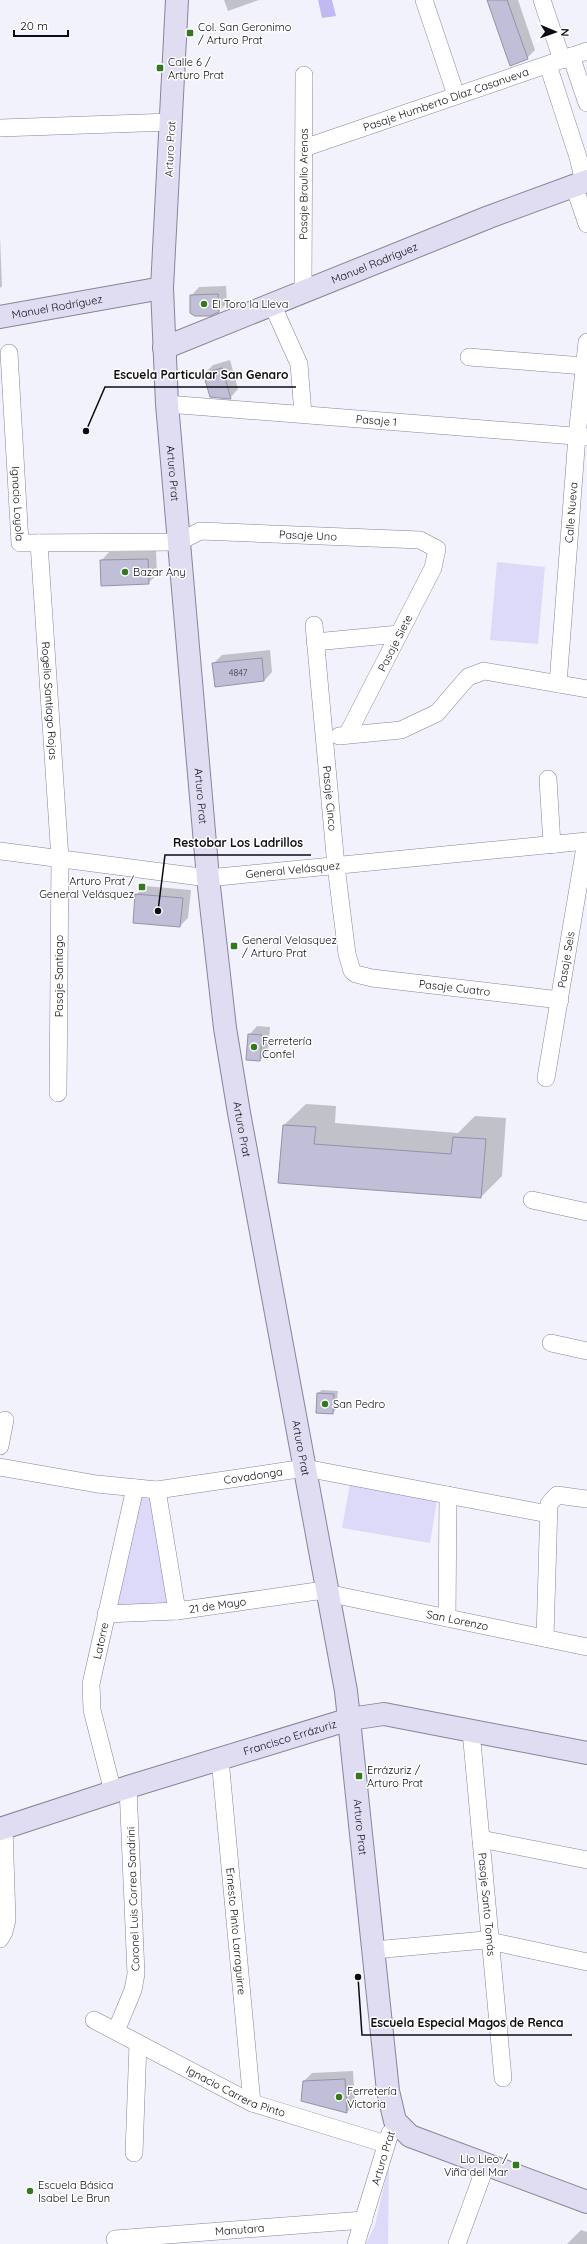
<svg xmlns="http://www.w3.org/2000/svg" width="587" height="2244" font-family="Quicksand,sans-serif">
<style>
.green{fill:#dddaf9}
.water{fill:#c0b9f2}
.shadow{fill:#0003}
.building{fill:#c1bfd8;stroke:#9492aa}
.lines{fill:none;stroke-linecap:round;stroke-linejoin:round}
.street-casing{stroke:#86849b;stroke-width:18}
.secondary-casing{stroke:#86849b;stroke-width:24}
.street{stroke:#fff;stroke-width:17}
.secondary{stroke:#e0dcf2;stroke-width:22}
.poi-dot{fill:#33791d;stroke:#fff;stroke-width:1.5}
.labels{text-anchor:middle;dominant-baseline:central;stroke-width:3;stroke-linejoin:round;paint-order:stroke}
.number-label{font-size:9px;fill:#383844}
.poi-label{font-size:11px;fill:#0b0b13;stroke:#fff;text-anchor:start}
.street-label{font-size:11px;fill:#0b0b13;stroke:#fff}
.leader{fill:none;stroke:#0b0b13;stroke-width:1.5}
.callout-dot{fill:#0b0b13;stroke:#fff;stroke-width:1.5}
.callout-label{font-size:12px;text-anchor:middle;font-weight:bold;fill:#0b0b13;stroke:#fff;stroke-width:3;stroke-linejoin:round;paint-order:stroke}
</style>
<rect width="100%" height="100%" fill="#f2f2fc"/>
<g class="green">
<polygon points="497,562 545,567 538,644 490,640"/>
<polygon points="350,1484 437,1500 430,1543 342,1528"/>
<polygon points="141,1498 151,1499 169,1605 116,1605"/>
<polygon points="389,2164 388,2244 366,2244 375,2225"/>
</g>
<polygon class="water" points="318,0 332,0 336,16 322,18"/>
<g class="shadow">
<polygon points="224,0 259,0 228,11"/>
<polygon points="488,0 518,0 535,50 527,58"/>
<polygon points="0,236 2,286 0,288"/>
<polygon points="226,286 227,303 219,311 191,296 199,287"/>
<polygon points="230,360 238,389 230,398 204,374 213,365"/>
<polygon points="156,551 157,575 148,583 101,561 109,552"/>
<polygon points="270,650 272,672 264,681 213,664 222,655"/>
<polygon points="145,886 191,890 188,918 180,926 136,895"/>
<polygon points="257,1026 270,1027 268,1051 260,1060 249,1035"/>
<polygon points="306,1104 336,1106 335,1123 458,1133 475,1116 506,1118 502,1176 481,1197 279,1182 284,1125"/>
<polygon points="322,1390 338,1391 336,1409 333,1413 318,1393"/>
<polygon points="353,2071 355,2104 347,2112 304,2081 312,2073"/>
<polygon points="581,2230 587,2232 587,2244 567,2244"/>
</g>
<g class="building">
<polygon points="487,0 507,0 528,59 510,66"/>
<polygon points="218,294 219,312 210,316 195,316 190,313 190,295"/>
<polygon points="222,368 231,399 229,399 210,397 203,373"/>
<polygon points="148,559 149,584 101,586 100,560"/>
<polygon points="262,658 264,681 215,687 212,663"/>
<polygon points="135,894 183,898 180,927 133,923"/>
<polygon points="248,1034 262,1035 260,1061 246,1060"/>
<polygon points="283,1125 316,1127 314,1144 451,1154 453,1137 486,1139 481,1198 278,1183"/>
<polygon points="317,1393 334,1394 333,1414 316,1413"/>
<polygon points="345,2079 347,2113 301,2101 303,2081"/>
</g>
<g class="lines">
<g class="street-casing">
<g id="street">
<polyline points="424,0 456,95"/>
<polyline points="542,0 562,60"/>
<polyline points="571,56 587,103"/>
<polyline points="548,65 578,157 584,182"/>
<polyline points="0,128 171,122"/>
<path id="s1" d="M 304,148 L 587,51"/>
<polyline points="574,186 587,224"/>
<path id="s2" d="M 303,292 L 304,75"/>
<polyline points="272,304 299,364 303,414"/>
<path id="s3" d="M 9,353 L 20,543 L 179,542 L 200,531 L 420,540 L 437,549 L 433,568 L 347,735"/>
<polyline points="469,357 584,366"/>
<path id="s4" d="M 167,404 L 587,437"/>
<path id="s5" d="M 39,543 L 60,859 L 58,1093"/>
<path id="s6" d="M 314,625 L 336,866 L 347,954 L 352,971 L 356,974 L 372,978 L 560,1000"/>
<polyline points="315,642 399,634"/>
<path id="s7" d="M 558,684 L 577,436 L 587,342"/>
<polyline points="339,736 401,730 437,713 468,677 484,671 587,689"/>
<polyline points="548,779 552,845"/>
<path id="s8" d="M 0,851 L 208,878 L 587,841"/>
<path id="s9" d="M 546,1078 L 586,841"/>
<polyline points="532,1200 587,1212"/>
<polyline points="551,1343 587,1351"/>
<polyline points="0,1446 5,1420"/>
<path id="s10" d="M 0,1467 L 97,1484 L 157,1490 L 305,1468 L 548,1514"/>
<polyline points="157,1490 177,1611"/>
<path id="s11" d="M 106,1614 L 177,1611 L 317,1591 L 587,1647"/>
<polyline points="447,1618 448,1495"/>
<polyline points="545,1638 549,1504 557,1495 587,1499"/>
<path id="s12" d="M 471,1731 L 503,2078"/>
<path id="s13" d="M 220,1759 L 252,2103"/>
<path id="s14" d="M 113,1792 L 92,1710 L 91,1684 L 135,1488"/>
<polyline points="481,1839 587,1860"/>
<polyline points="0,1939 4,1932 7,1920 4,1828"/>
<polyline points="374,1950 485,1940 587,1962"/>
<path id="s15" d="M 94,2020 L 252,2103 L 386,2144"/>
<polyline points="116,2031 133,1990 136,1974 128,1787"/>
<polyline points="134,2153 138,2043"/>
<path id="s16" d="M 115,2239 L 364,2220"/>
<polyline points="356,2244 390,2133"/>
<polyline points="457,2244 486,2165"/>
</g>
</g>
<g class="secondary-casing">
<g id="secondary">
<path id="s17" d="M 177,0 L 162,288 L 167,404 L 208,878 L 225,1028 L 239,1113 L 346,1691 L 388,2091 L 395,2121 L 410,2136 L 587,2202"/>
<path id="s18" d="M 0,317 L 162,288"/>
<path id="s19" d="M 164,348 L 489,217 L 587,181"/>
<path id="s20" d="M 0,1829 L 128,1787 L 350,1719 L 384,1714 L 587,1753"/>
</g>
</g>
<use href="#street" class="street"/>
<use href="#secondary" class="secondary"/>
</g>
<g class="poi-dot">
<rect x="186" y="29" width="8" height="8" rx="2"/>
<rect x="156" y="64" width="8" height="8" rx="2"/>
<circle cx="204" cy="304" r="4"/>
<circle cx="125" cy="572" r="4"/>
<rect x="138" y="883" width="8" height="8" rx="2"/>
<rect x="230" y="942" width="8" height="8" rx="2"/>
<circle cx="254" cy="1047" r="4"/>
<circle cx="325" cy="1404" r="4"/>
<rect x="355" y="1772" width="8" height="8" rx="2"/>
<circle cx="339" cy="2097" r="4"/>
<rect x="512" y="2161" width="8" height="8" rx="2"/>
<circle cx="30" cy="2191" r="4"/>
</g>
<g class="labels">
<g class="number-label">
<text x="238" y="672">4847</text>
</g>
<g class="poi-label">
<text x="198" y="27">Col. San Geronimo<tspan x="198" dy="13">/ Arturo Prat</tspan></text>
<text x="168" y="62">Calle 6 /<tspan x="168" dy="13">Arturo Prat</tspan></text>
<text x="212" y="304">El Toro la Lleva</text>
<text x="133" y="572">Bazar Any</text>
<text x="134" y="881" text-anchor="end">Arturo Prat /<tspan x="134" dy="13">General Velásquez</tspan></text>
<text x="242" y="940">General Velasquez<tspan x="242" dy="13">/ Arturo Prat</tspan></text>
<text x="262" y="1041">Ferretería<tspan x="262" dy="13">Confel</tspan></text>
<text x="333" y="1404">San Pedro</text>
<text x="367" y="1770">Errázuriz /<tspan x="367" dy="13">Arturo Prat</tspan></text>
<text x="347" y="2091">Ferretería<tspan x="347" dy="13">Victoria</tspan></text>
<text x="508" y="2159" text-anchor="end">Llo Lleo /<tspan x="508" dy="13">Viña del Mar</tspan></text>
<text x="38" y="2185">Escuela Básica<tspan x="38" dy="13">Isabel Le Brun</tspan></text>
</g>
<g class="street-label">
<text stroke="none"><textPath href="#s1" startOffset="150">Pasaje Humberto Díaz Casanueva</textPath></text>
<text transform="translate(170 149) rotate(-87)">Arturo Prat</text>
<text stroke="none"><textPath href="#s2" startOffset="108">Pasaje Braulio Arenas</textPath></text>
<text stroke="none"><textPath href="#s19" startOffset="227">Manuel Rodríguez</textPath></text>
<text stroke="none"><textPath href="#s18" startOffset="58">Manuel Rodríguez</textPath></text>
<text stroke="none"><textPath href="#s4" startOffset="210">Pasaje 1</textPath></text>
<text stroke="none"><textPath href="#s17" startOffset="474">Arturo Prat</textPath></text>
<text stroke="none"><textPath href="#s3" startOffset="151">Ignacio Loyola</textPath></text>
<text stroke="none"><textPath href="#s7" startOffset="172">Calle Nueva</textPath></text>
<text stroke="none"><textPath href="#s3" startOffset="481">Pasaje Uno</textPath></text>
<text transform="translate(395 643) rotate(-63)">Pasaje Siete</text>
<text stroke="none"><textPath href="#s5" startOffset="158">Rogelio Santiago Rojas</textPath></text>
<text stroke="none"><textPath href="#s17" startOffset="798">Arturo Prat</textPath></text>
<text stroke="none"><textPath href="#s6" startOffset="174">Pasaje Cinco</textPath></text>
<text stroke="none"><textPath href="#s8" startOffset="295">General Velásquez</textPath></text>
<text stroke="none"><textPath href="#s9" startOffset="120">Pasaje Seis</textPath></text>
<text transform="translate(59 976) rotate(-90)">Pasaje Santiago</text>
<text stroke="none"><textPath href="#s6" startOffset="453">Pasaje Cuatro</textPath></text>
<text stroke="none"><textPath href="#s17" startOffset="1134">Arturo Prat</textPath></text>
<text stroke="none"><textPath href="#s17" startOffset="1458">Arturo Prat</textPath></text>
<text stroke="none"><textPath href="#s10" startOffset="256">Covadonga</textPath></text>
<text stroke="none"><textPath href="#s11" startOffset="112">21 de Mayo</textPath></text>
<text stroke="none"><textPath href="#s11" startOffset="356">San Lorenzo</textPath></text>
<text stroke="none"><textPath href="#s14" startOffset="155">Latorre</textPath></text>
<text stroke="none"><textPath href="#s20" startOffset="304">Francisco Errázuriz</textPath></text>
<text stroke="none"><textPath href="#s17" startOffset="1842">Arturo Prat</textPath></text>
<text transform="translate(133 1899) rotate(-92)">Coronel Luis Correa Sandrini</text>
<text stroke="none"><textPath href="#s12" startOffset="174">Pasaje Santo Tomás</textPath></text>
<text stroke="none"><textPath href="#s13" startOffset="173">Ernesto Pinto Larraguirre</textPath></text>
<text stroke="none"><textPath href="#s15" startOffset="159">Ignacio Carrera Pinto</textPath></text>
<text transform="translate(383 2158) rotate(-73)">Arturo Prat</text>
<text stroke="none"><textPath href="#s16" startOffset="125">Manutara</textPath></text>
</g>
</g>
<path class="leader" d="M86 431L105 387H296M158 911L165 855H311M358 1977L362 2035H572"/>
<g class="callout-dot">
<circle cx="86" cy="431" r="4"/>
<circle cx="158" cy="911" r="4"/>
<circle cx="358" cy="1977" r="4"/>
</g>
<g class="callout-label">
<text x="201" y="379">Escuela Particular San Genaro</text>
<text x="238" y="847">Restobar Los Ladrillos</text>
<text x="467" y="2027">Escuela Especial Magos de Renca</text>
</g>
<g transform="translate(555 32) rotate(92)" stroke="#ffffff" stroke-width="3" paint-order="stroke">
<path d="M0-3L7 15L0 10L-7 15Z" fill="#0b0b13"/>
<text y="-6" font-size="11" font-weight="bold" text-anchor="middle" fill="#0b0b13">N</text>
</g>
<path d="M14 30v6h54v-6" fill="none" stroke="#0b0b13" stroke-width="2"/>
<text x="20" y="30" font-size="12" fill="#0b0b13" stroke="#ffffff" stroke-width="3" paint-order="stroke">20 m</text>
</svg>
